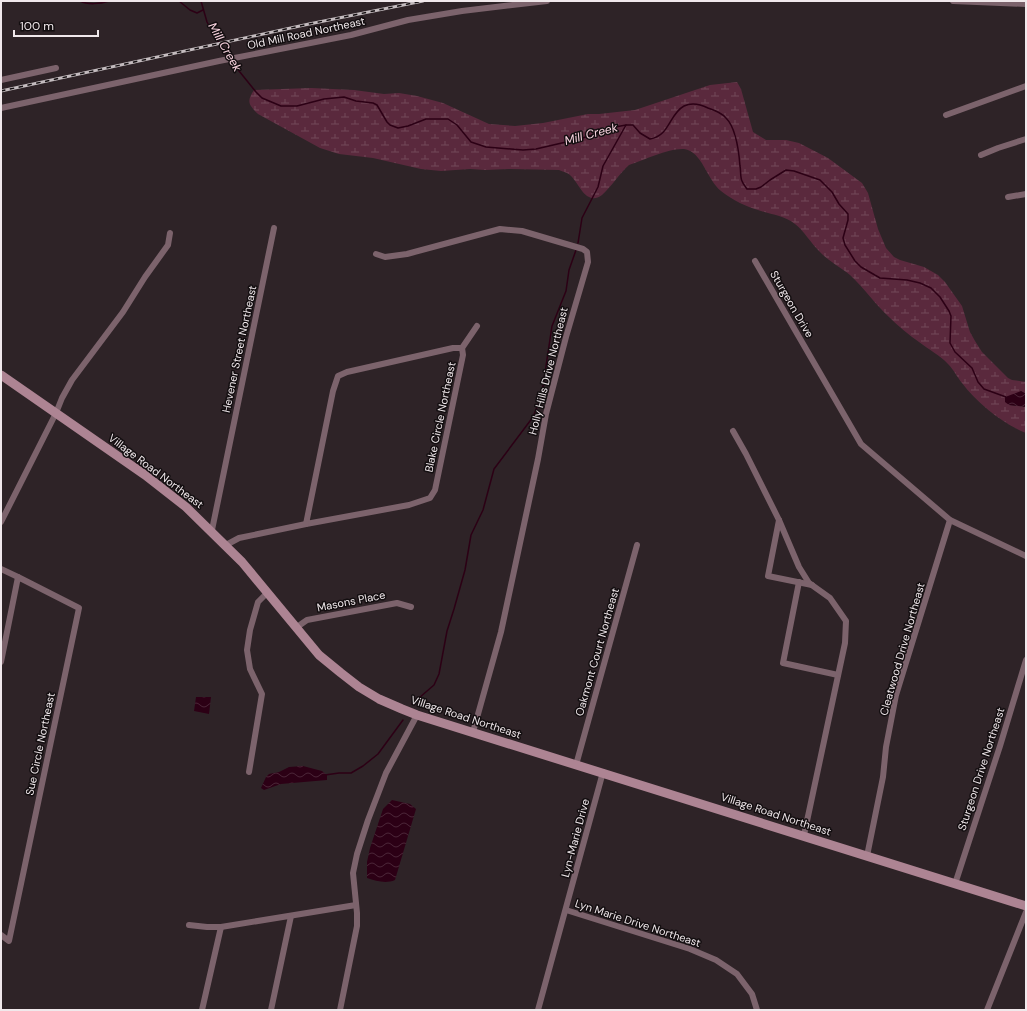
<svg xmlns="http://www.w3.org/2000/svg" width="1027" height="1011" font-family="'DM Sans',sans-serif">
<style>
.wetland{fill:url(#wetland-marsh)}
.water{fill:url(#water-waves)}
.lines{fill:none;stroke-linecap:round;stroke-linejoin:round}
.stream{stroke:#2c0015;stroke-width:1.5}
.street{stroke:#7c636c;stroke-width:6}
.secondary{stroke:#ad8493;stroke-width:9}
.rail-casing{stroke:#c4bcbf;stroke-width:3}
.rail{stroke:#130e10;stroke-width:1.5;stroke-dasharray:4.5;stroke-linecap:butt}
.labels{text-anchor:middle;dominant-baseline:central;stroke-width:3;stroke-linejoin:round;paint-order:stroke}
.street-label{font-size:11px;fill:#f0e8eb;stroke:#130e10}
.water-label{font-size:12px;font-style:italic;fill:#fad5e1;stroke:#130e10}
</style>
<defs>
<pattern id="wetland-marsh" width="20" height="14" patternUnits="userSpaceOnUse"><rect width="20" height="14" fill="#5a293d"/><path d="M1 5h8M5 5V1M11 12h8M15 12V8" fill="none" stroke="#724859"/></pattern>
<pattern id="water-waves" width="16" height="10" patternUnits="userSpaceOnUse"><rect width="16" height="10" fill="#2c0015"/><path d="M0 5q4-4 8 0t8 0" fill="none" stroke="#4b2537"/></pattern>
</defs>
<rect width="100%" height="100%" fill="#2e2327"/>
<path class="wetland" d="M 737,82 L 741,89 L 753,132 L 766,140 L 786,140 L 799,143 L 828,158 L 862,183 L 868,193 L 878,229 L 886,248 L 894,257 L 900,260 L 924,267 L 938,275 L 945,282 L 962,306 L 970,332 L 975,341 L 982,352 L 1008,378 L 1012,380 L 1026,382 L 1026,394 L 1021,391 L 1009,405 L 1026,407 L 1026,433 C 1003,424 977,403 962,383 C 957,377 954,370 948,364 C 940,355 929,350 919,342 C 909,335 898,326 889,317 C 875,304 864,288 850,275 C 840,267 827,260 819,251 C 811,243 804,231 795,224 C 785,216 773,215 761,211 C 747,207 732,200 721,191 C 707,180 702,151 684,149 C 669,148 644,160 629,165 C 619,174 612,186 602,195 C 587,206 580,186 572,177 C 569,173 564,172 559,170 L 509,169 L 485,170 L 470,169 L 441,171 L 421,169 L 373,158 L 339,154 L 320,148 L 258,114 C 249,105 246,102 254,90 L 311,88 L 354,90 L 384,94 L 399,93 L 417,96 L 443,103 L 489,124 L 515,126 L 543,123 L 588,114 L 599,114 L 635,110 L 710,85 Z"/>
<g class="water">
<polygon points="1021,391 1026,394 1026,407 1009,405 1005,402 1005,397"/>
<polygon points="196,697 211,697 209,714 194,711"/>
<polygon points="303,766 322,771 327,775 327,780 281,784 264,790 261,788 266,777 269,774 279,772 289,767"/>
<path d="M 392,800 L 410,804 L 416,809 L 395,880 C 386,884 376,881 367,878 L 367,862 L 370,848 L 383,809 Z"/>
</g>
<g class="lines">
<g class="stream">
<path d="M 80,1 C 88,5 100,4 109,1"/>
<polyline points="179,1 190,10 197,13 203,10"/>
<polyline points="201,1 207,22 227,57"/>
<path d="M 231,61 L 256,92 L 262,98 L 281,106 L 297,106 L 324,99 L 344,97 L 356,101 L 373,103 L 377,105 L 387,122 L 390,125 L 398,128 L 408,126 L 426,119 L 448,119 L 457,125 L 471,142 L 486,147 L 523,150 L 536,149 L 579,139 L 599,133 L 610,128 L 626,125 L 633,125 L 640,133 L 650,139 C 670,136 669,114 684,106 C 692,102 700,104 708,108 C 714,110 722,113 726,118 C 736,128 739,153 740,166 C 741,170 740,177 742,181 C 743,184 745,186 747,189 L 756,189 L 761,187 L 770,180 L 786,170 L 794,171 L 820,180 L 832,192 L 839,204 L 848,214 L 848,220 L 843,238 L 845,245 L 855,261 L 861,267 L 880,278 L 907,280 L 920,283 L 931,288 L 940,297 L 949,311 L 951,316 L 950,343 L 955,352 L 972,368 L 978,382 L 984,389 L 1006,397"/>
<polyline points="578,243 582,218 598,187 603,166 626,125"/>
<polyline points="412,704 434,685 439,674 447,631 454,609 465,570 471,535 483,510 494,469 533,417 539,402 543,386 552,326 566,291 569,270 576,250"/>
<polyline points="325,775 339,773 351,773 363,766 378,754 403,720"/>
</g>
<g class="street">
<polyline points="953,1 1026,4"/>
<polyline points="1,80 56,68"/>
<polyline points="1,108 219,61 351,35 408,20 462,11 547,1"/>
<polyline points="946,115 1026,86"/>
<polyline points="981,155 998,148 1026,139"/>
<polyline points="1008,197 1026,194"/>
<polyline points="376,254 385,257 407,254 500,229 522,231 583,249 587,252 588,262 566,337 546,414 538,459 501,632 473,732"/>
<polyline points="755,261 861,444 950,520 1026,556"/>
<polygon points="453,348 462,348 463,355 435,490 430,498 409,505 306,524 333,391 338,376 347,372"/>
<polyline points="462,348 477,326"/>
<polyline points="733,431 746,454 779,520 799,567 809,583 830,598 846,621 845,643 804,835"/>
<polyline points="779,520 768,576 812,585"/>
<polyline points="1,522 56,413 62,398 72,380 123,312 145,277 168,245 170,233"/>
<polyline points="212,530 274,228"/>
<polyline points="226,545 239,538 306,524"/>
<polyline points="1,569 18,577"/>
<polyline points="799,582 783,663 838,675"/>
<polyline points="297,627 307,620 397,603 411,607"/>
<polyline points="1,662 18,577 79,608 9,941 1,935"/>
<polyline points="576,765 637,545"/>
<polyline points="249,772 262,694 250,669 247,650 250,630 258,602 268,592"/>
<polyline points="867,856 883,777 886,747 896,695 950,520"/>
<polyline points="955,884 1000,746 1026,660"/>
<polyline points="566,910 690,949 716,960 737,974 752,994 757,1010"/>
<polyline points="189,925 207,927 221,927 356,905"/>
<polyline points="202,1010 221,927"/>
<polyline points="271,1010 291,916"/>
<polyline points="340,1010 357,926 357,913 353,873 357,854 368,820 386,773 417,715"/>
<polyline points="538,1010 603,772"/>
<polyline points="987,1010 1026,912"/>
</g>
<polyline class="secondary" points="1,375 145,475 186,507 242,562 319,655 341,673 359,687 379,699 402,709 417,715 1026,906"/>
<g class="rail-casing">
<polyline id="rail" points="1,91 309,24 423,1"/>
</g>
<use href="#rail" class="rail"/>
</g>
<g class="labels">
<g class="street-label">
<text transform="translate(306 33) rotate(-12)">Old Mill Road Northeast</text>
<text transform="translate(792 304) rotate(60)">Sturgeon Drive</text>
<text transform="translate(239 349) rotate(-78)">Hevener Street Northeast</text>
<text transform="translate(548 371) rotate(-76)">Holly Hills Drive Northeast</text>
<text transform="translate(440 417) rotate(-78)">Blake Circle Northeast</text>
<text transform="translate(156 471) rotate(37)">Village Road Northeast</text>
<text transform="translate(351 601) rotate(-11)">Masons Place</text>
<text transform="translate(902 649) rotate(-74)">Cleatwood Drive Northeast</text>
<text transform="translate(597 652) rotate(-74)">Oakmont Court Northeast</text>
<text transform="translate(466 717) rotate(18)">Village Road Northeast</text>
<text transform="translate(40 744) rotate(-78)">Sue Circle Northeast</text>
<text transform="translate(981 769) rotate(-72)">Sturgeon Drive Northeast</text>
<text transform="translate(776 814) rotate(18)">Village Road Northeast</text>
<text transform="translate(575 838) rotate(-75)">Lyn-Marie Drive</text>
<text transform="translate(638 923) rotate(18)">Lyn Marie Drive Northeast</text>
</g>
<g class="water-label">
<text transform="translate(225 47) rotate(60)">Mill Creek</text>
<text transform="translate(591 134) rotate(-15)">Mill Creek</text>
</g>
</g>
<rect width="1027" height="1011" fill="none" stroke="#f0e8eb" stroke-width="4"/>
<path d="M14 30v6h84v-6" fill="none" stroke="#f0e8eb" stroke-width="2"/>
<text x="20" y="30" font-size="12" fill="#f0e8eb" stroke="#130e10" stroke-width="3" paint-order="stroke">100 m</text>
</svg>
